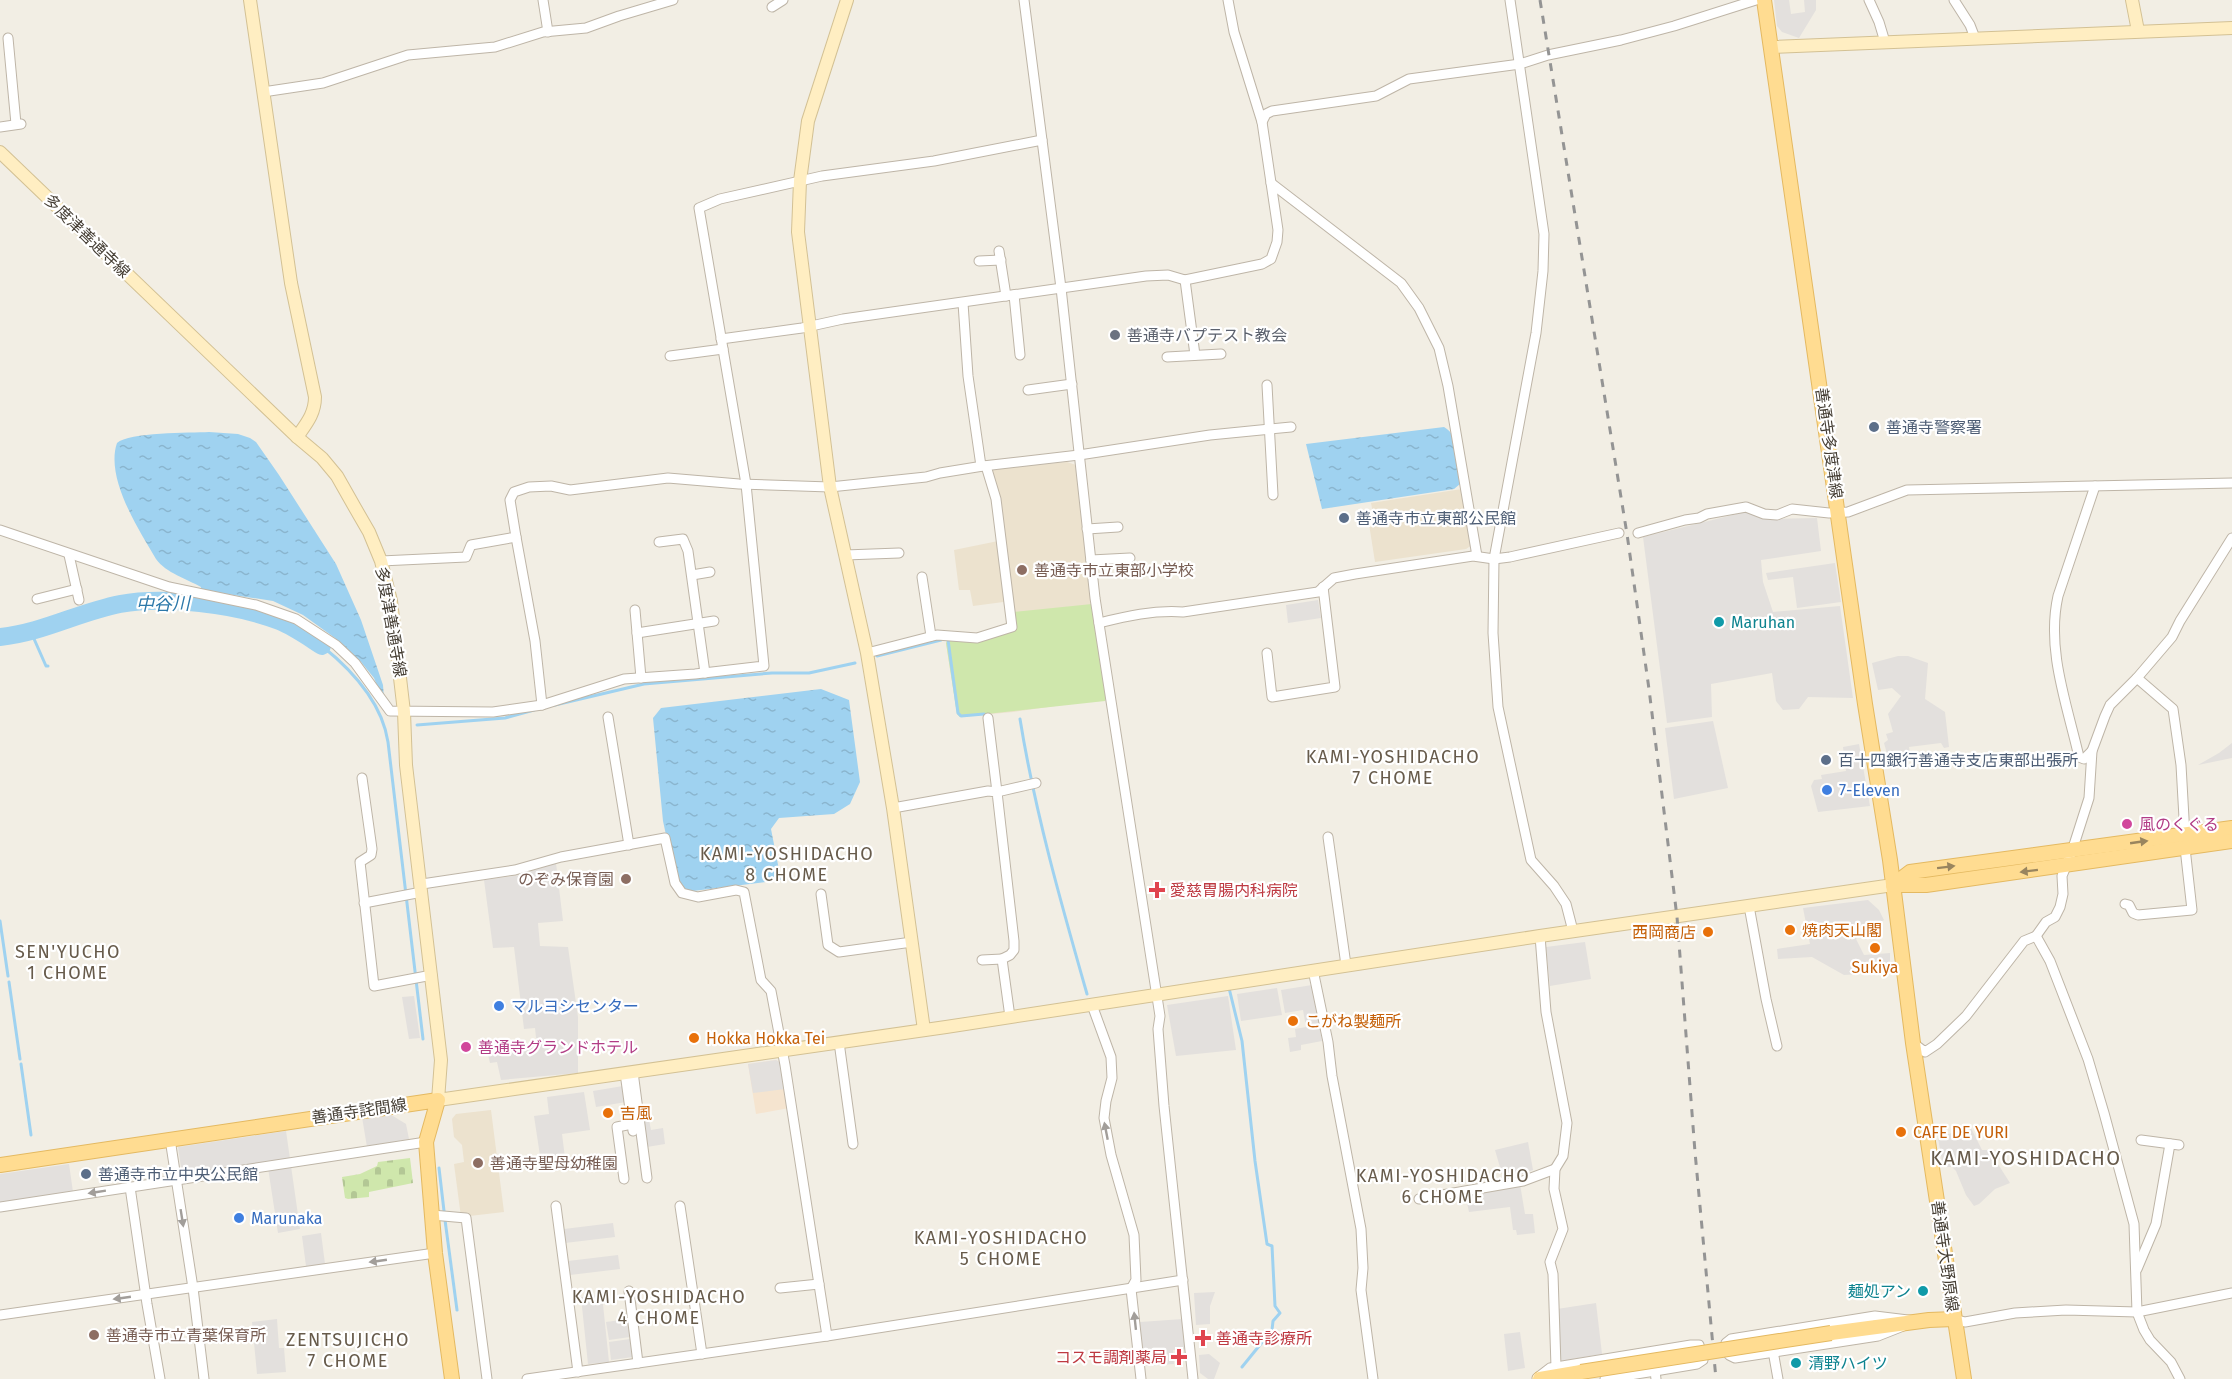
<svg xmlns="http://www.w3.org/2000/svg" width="2232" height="1379" font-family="'Fira Sans','Noto Sans JP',sans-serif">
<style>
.commercial{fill:#f5e4cf}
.education{fill:#ece2ce}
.grass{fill:#cfe7ac}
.cemetery{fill:url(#cemetery-stones)}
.parking{fill:#e3e0dd}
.water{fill:url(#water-ripples)}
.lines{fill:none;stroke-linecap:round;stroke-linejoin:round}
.stream{stroke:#9fd2f0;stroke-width:3}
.river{stroke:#9fd2f0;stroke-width:18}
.street-casing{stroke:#beb5a7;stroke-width:11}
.secondary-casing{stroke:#d3c194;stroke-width:14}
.primary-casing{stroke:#e4b961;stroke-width:16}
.street{stroke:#fff;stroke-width:9}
.secondary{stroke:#ffeec2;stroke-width:12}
.primary{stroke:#ffdc91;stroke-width:14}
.rail{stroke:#949494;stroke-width:3;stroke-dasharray:8 8;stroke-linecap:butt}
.primary-bridge-casing{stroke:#e4b961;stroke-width:16;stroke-linecap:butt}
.primary-bridge{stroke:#ffdc91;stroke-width:14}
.oneway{fill:#99855e}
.oneway2{fill:#a29e9a}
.worship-dot{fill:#6b7280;stroke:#fff;stroke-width:2}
.service-dot{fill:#5c6f8a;stroke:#fff;stroke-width:2}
.education-dot{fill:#8d6e63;stroke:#fff;stroke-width:2}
.culture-dot{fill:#0f9aa8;stroke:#fff;stroke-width:2}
.shop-dot{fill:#3f7fe0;stroke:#fff;stroke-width:2}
.hotel-dot{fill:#d1479c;stroke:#fff;stroke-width:2}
.health-dot{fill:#e0444e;stroke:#fff;stroke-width:2}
.food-dot{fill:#e8710a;stroke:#fff;stroke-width:2}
.labels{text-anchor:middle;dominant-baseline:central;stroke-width:4.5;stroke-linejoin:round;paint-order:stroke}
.street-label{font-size:16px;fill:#453e34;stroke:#fff}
.worship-label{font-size:16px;fill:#5b616d;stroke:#fff;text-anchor:start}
.service-label{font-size:16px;fill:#4e5e75;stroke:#fff;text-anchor:start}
.education-label{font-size:16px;fill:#785e54;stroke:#fff;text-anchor:start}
.culture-label{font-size:16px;fill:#0d838f;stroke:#fff;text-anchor:start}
.shop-label{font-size:16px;fill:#366cbe;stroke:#fff;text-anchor:start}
.hotel-label{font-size:16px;fill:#b23c85;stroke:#fff;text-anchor:start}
.health-label{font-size:16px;fill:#be3a42;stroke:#fff;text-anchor:start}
.food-label{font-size:16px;fill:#c56008;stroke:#fff;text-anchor:start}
.water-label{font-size:18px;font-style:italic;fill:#2c78a9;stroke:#fff}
.neighbourhood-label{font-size:18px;letter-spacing:1.5px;fill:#675b4b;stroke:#fff}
.quarter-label{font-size:20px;letter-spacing:1.5px;fill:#675b4b;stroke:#fff}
</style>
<defs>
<pattern id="cemetery-stones" width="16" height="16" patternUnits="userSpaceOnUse" patternTransform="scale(1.5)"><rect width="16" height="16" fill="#cfe7ac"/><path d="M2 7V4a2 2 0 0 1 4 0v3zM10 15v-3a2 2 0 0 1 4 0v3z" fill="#b3c795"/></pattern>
<pattern id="water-ripples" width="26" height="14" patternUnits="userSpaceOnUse" patternTransform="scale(1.5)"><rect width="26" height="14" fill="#9fd2f0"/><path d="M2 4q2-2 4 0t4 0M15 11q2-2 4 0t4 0" fill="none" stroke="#8ab5ce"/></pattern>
</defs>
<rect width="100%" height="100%" fill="#f2eee4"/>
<polygon class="commercial" points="776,1060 781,1063 789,1108 756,1114 748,1064"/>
<g class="education">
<polygon points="1067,462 1076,465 1095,632 1106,699 1013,712 960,717 957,714 946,643 1016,629 1011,601 973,606 970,590 959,590 954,550 1003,540 992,469"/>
<polygon points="1462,489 1472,545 1466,549 1375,562 1369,524 1375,523 1371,503"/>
<polygon points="491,1110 504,1212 461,1217 454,1164 464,1162 462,1145 454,1137 452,1119 456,1114"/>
</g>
<polygon class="grass" points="1092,604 1106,697 1105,701 960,717 957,714 946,643 948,639 1015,630 1013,612"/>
<polygon class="cemetery" points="410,1158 413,1183 369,1192 369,1197 348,1199 345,1198 342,1177 360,1174 377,1166 378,1162"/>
<g class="parking">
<polygon points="1774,0 1789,0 1791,14 1805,12 1804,0 1816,0 1816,10 1799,38 1782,32 1777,26"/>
<polygon points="1745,512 1764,519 1817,518 1821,551 1761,560 1763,582 1773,612 1840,606 1853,698 1808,697 1799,709 1783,710 1776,701 1772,673 1711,684 1712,717 1667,723 1643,537"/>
<polygon points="1835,563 1841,602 1797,608 1793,577 1768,580 1766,573"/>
<polygon points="1318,600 1321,618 1288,623 1286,605"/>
<polygon points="1898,656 1908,656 1928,663 1925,699 1945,712 1949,747 1944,748 1941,743 1909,747 1910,754 1888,757 1884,743 1888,740 1886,734 1893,732 1888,714 1901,696 1892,688 1878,690 1872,663"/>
<polygon points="1713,721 1728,788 1674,799 1665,728"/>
<polygon points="2232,743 2232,758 2198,765 2219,753"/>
<polygon points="1859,744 1870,806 1818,812 1811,786 1814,780 1822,779 1821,775 1846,771 1843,747"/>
<polygon points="556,863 563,921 538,923 540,946 568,947 578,1017 578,1073 501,1080 497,1062 490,1063 488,1055 537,1047 535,1028 524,1029 514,947 493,948 484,880 520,875"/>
<polygon points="1868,900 1879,910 1884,920 1871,927 1866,922 1857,930 1860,935 1856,939 1864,955 1890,953 1890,972 1844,975 1812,957 1778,959 1777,949 1810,944 1803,908"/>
<polygon points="1585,942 1591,979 1550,986 1546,947"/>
<polygon points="1312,985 1322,1041 1301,1045 1301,1050 1290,1052 1288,1038 1296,1037 1295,1029 1306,1027 1303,1010 1285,1013 1281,990"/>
<polygon points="1277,988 1282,1015 1241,1021 1237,994"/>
<polygon points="414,996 420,1038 409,1039 402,997"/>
<polygon points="1228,996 1236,1050 1176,1056 1167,1005"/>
<polygon points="776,1060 781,1063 785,1089 753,1093 748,1064"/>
<polygon points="623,1086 626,1102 596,1107 593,1091"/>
<polygon points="584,1092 590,1130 562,1134 566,1166 542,1169 534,1116 549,1114 547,1097"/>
<polygon points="388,1113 406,1124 409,1139 367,1147 362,1117"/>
<polygon points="648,1115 651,1130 663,1128 665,1144 647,1147 642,1116"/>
<polygon points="1970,1126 1982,1150 1989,1150 2010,1183 1995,1189 1979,1204 1974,1206 1966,1195 1956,1171 1952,1167 1943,1167 1938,1138"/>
<polygon points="286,1131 300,1229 278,1233 268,1168 183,1181 178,1147"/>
<polygon points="1528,1142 1533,1170 1504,1181 1495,1150"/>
<polygon points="69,1164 73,1192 0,1204 0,1174"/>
<polygon points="1520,1184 1525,1214 1533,1214 1535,1233 1517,1235 1516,1230 1513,1230 1510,1207 1469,1212 1465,1194"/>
<polygon points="613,1223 615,1237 565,1243 564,1229"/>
<polygon points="321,1233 325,1264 306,1266 302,1236"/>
<polygon points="618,1255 620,1269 570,1275 568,1261"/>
<polygon points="1215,1292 1210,1306 1210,1324 1196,1325 1194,1293"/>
<polygon points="602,1295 609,1362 588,1364 581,1297"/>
<polygon points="1596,1303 1602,1354 1561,1361 1557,1309"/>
<polygon points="277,1319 279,1348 284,1348 286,1372 257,1374 252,1322"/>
<polygon points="628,1319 630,1337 609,1340 606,1322"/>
<polygon points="1183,1319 1186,1349 1173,1350 1174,1364 1143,1366 1140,1322"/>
<polygon points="1520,1332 1525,1368 1508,1371 1504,1334"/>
<polygon points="630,1339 633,1357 611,1360 609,1342"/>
<polygon points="1209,1354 1220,1363 1214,1379 1208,1379 1200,1373 1199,1355"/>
</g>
<g class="water">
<path d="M 1444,427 C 1461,436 1458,466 1460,484 L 1454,489 L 1322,509 L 1306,444 Z"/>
<path d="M 209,432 L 238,434 L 250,438 L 256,442 L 279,475 L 336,564 L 361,620 L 383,685 L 384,698 L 380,693 L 374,678 L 361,662 L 335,638 L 303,615 L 273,601 L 201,590 L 201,587 C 187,579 166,573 156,559 C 139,530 105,478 117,443 C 129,432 190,433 209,432 Z"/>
<polygon points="821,689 849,700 860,782 850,804 834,814 779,818 771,829 781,880 693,891 681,889 676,882 663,821 653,718 661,708"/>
</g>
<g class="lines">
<g class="stream">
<polyline points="31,632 46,666 48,666"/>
<polyline points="948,640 958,713 961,716 984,714"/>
<path d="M 322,646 C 352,670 382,703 388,742 L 423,1039"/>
<polyline points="877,656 941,640"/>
<polyline points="555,705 644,684 772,673 809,673 855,663"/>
<path d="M 1020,719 C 1035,812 1061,903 1087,994"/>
<polyline points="417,725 505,718 534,710"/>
<polyline points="0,921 8,976"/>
<polyline points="9,982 20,1059"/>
<polyline points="1229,988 1242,1041 1255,1161 1267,1244 1272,1246 1275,1306 1280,1313 1273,1321 1272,1330 1242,1367"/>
<polyline points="21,1064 31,1135"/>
<polyline points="439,1168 444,1211"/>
<polyline points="445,1220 457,1310"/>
</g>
<path class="river" d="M 0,637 C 42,633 79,612 120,604 C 164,596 236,604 279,621 C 294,627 308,637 322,646"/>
<g class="street-casing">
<g id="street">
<polyline points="543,0 548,32"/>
<polyline points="1024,0 1061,288 1095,598 1160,1016 1158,1029 1164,1106 1193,1379"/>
<polyline points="1510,0 1544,234 1543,271 1536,333 1494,559 1493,633 1498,707 1531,860 1554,886 1566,904 1573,931"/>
<polyline points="1869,0 1879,22 1885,42"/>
<polyline points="1954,0 1970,25 1975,38"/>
<polyline points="772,7 783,0"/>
<polyline points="8,38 16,124"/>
<polyline points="263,92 323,83 408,55 495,47 543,32 586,28 619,16 673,0"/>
<polyline points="1262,122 1266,114 1272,111 1376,96 1409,79 1520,64 1548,55 1621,40 1674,26 1756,0"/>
<polyline points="0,127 21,124"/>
<polyline points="1271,183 1401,283 1419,308 1439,348 1448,386 1477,556"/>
<polyline points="999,251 1006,296"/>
<polyline points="979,261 1001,260"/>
<polyline points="1185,280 1195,355"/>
<polyline points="1014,295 1020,355"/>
<polyline points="963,303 968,376 981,466"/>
<polyline points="721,339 802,328 843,319 1146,276 1168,275 1185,280 1262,264 1271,259 1277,242 1278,230 1262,122 1234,32 1228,0"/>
<polyline points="670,356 723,349"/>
<polyline points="1167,357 1221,354"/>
<polyline points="1267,385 1273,495"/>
<polyline points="1028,390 1072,384"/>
<polyline points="1087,529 1118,527"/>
<polyline points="0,530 169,587 256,605 296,619 336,645 355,663 390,711 493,712 542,705 624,679 695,674 764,666 746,484 699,208 720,199 822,176 934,161 1042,140"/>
<polyline points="1638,533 1685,520 1699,518 1707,514 1746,507 1764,514 1777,515 1792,509 1829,513 1848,512 1907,490 2232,483"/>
<polyline points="516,537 535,641 542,705"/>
<polyline points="659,542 683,539 688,551 705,673"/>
<polyline points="69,555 79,600"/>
<polyline points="845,555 899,553"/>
<polyline points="1091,560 1130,558"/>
<polyline points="381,561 466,557 471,545 516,537 510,500 514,492 529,487 551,486 570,490 668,478 739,484 830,487 926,477 940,473 983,466 1079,455 1210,435 1291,427"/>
<polyline points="692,575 710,572"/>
<polyline points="922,577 931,636"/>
<polyline points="37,599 77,589"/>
<polyline points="635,610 641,678"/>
<path d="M 1099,623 C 1127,616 1153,610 1183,612 L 1318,592 L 1334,578 L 1355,574 L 1473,556 L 1494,559 L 1510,557 L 1619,533"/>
<polyline points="637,633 714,621"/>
<polyline points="867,653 937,635 977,638 1012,627 996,499 986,466"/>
<polyline points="1267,653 1272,697 1335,687 1323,587"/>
<polyline points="2137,678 2173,709 2181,765 2185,836"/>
<polyline points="608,717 629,845"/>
<polyline points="988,718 997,792 1036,783"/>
<path d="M 2092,751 L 2084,759 L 2079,757 C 2067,704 2046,650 2058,596 L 2095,486"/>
<polyline points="362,778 372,849 371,855 360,862 374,986 432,975"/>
<polyline points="893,808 988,791 997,792 1014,941 1014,950 1010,955 1002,959 1010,1017"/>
<polyline points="1328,837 1346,965"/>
<polyline points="422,884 515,870 561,857 665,838 675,883 682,893 698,897 736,890 744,892 761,980 771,991 785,1065 827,1336"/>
<polyline points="821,894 828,945 839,952 912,942"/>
<polyline points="364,903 422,892"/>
<polyline points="2125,904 2129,905 2133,913 2138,915 2192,910 2185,848"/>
<polyline points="1749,906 1766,999 1777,1046"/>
<polyline points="1540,936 1546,1012 1567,1123 1563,1156 1555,1169 1554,1189 1563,1229 1550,1262 1553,1274 1556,1367"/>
<polyline points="2036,936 2050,961 2088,1059 2104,1113 2134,1224 2137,1312 2144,1330 2150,1340 2171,1362 2180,1379"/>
<polyline points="982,960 1002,959"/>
<polyline points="1313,970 1328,1042 1332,1076 1361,1229 1363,1268 1361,1290 1373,1379"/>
<polyline points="1092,1005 1111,1057 1112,1078 1106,1101 1104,1118 1111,1155 1134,1235 1136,1280 1131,1289 1141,1379"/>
<polyline points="839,1042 853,1144"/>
<polyline points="1913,1043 1925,1052 1937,1044 1966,1016 2024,941 2036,936 2046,922 2055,917 2060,907 2063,894 2062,876 2072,851 2089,798 2092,751 2105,716 2110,705 2137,678 2172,637 2180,621 2232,538"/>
<polyline points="633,1072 647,1178"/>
<polyline points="625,1073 633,1131"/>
<polyline points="170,1139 193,1288 204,1379"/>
<polyline points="2141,1140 2179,1145"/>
<polyline points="624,1179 617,1127 632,1124"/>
<polyline points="130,1187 147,1304 160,1379"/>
<polyline points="1419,1199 1523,1181 1555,1169"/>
<polyline points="556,1206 578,1372"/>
<polyline points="680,1206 702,1354"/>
<polyline points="0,1207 426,1142"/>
<polyline points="432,1215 466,1218 487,1379"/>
<polyline points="2137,1269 2156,1224 2170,1144"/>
<polyline points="780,1288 819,1284"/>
<polyline points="629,1291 638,1363"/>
<polyline points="0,1315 435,1253"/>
<polygon points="1875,1316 1916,1321 1878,1336 1735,1358 1729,1355 1726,1343 1731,1339"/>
<polyline points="1954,1319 1965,1322 2015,1313 2066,1310 2137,1312 2232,1293"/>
<polyline points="1773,1351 1778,1379"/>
<polyline points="1537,1378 1550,1368 1691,1345 1699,1345 1703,1360 1697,1364 1655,1371"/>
<polyline points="527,1379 827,1336 1183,1280"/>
<polyline points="1605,1379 1655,1371 1656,1379"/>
</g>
</g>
<g class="secondary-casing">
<g id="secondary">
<path d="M 250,0 L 291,283 L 315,397 C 315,414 306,424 297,437"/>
<polyline points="847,0 808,121 800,181 798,232 830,487 867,653 893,808 924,1030"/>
<polyline points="2132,0 2138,31"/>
<polyline points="1772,47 2232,28"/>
<polyline points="0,152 297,437 322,458 337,476 354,506 369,532 381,561 391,601 404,712 406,765 441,1060 438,1100 946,1027 1540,936 1893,885"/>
</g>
</g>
<g class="primary-casing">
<g id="primary">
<polyline points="1764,0 1865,704 1890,860 1913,1043 1964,1379"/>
<polyline points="1893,885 1910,872 2232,828"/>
<polyline points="1893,885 1926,885 2232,841"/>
<polyline points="0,1165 438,1100 426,1142 435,1253 452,1379"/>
<polyline points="1831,1333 1929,1320 1954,1319"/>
<polyline points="1540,1379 1581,1372"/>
</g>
</g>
<use href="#street" class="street"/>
<use href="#secondary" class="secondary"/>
<use href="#primary" class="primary"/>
<polyline class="rail" points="1540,0 1627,534 1649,689 1677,917 1695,1152 1716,1379"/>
<g class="primary-bridge-casing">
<polyline id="primary-bridge" points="1581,1372 1831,1333"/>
</g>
<use href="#primary-bridge" class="primary-bridge"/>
</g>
<defs><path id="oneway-solid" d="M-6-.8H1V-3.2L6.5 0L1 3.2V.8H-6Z" transform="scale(1.5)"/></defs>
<g class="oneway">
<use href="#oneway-solid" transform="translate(2139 842) rotate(-8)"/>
<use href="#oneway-solid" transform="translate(1946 867) rotate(-7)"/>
<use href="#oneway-solid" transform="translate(2029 871) rotate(173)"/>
</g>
<g class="oneway2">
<use href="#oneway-solid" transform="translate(1106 1131) rotate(-101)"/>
<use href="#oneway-solid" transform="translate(97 1192) rotate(171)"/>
<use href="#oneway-solid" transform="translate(182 1218) rotate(81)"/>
<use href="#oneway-solid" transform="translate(378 1261) rotate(172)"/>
<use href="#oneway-solid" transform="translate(122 1298) rotate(172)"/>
<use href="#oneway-solid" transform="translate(1135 1321) rotate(-96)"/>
</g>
<circle class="worship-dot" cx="1115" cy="335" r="6"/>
<g class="service-dot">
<circle cx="1874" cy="427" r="6"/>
<circle cx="1344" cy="518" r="6"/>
<circle cx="1826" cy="760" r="6"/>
<circle cx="86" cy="1174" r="6"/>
</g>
<g class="education-dot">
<circle cx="1022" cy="570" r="6"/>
<circle cx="626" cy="879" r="6"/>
<circle cx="478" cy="1163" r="6"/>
<circle cx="94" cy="1335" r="6"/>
</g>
<g class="culture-dot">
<circle cx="1719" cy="622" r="6"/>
<circle cx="1923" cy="1291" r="6"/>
<circle cx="1796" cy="1363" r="6"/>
</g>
<g class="shop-dot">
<circle cx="1827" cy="790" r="6"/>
<circle cx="499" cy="1006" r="6"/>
<circle cx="239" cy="1218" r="6"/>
</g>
<g class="hotel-dot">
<circle cx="2127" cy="824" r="6"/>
<circle cx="466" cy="1047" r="6"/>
</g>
<g class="health-dot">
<path d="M1154 881h6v6h6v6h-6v6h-6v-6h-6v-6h6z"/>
<path d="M1200 1329h6v6h6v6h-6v6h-6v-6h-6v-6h6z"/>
<path d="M1176 1348h6v6h6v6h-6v6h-6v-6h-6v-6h6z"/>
</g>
<g class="food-dot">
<circle cx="1790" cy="930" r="6"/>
<circle cx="1708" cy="932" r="6"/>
<circle cx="1875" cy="948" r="6"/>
<circle cx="1293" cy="1021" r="6"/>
<circle cx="694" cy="1038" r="6"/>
<circle cx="608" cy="1113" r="6"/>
<circle cx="1901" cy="1132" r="6"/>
</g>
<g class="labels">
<g class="street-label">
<text transform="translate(87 236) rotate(44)">多度津善通寺線</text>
<text transform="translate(1829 443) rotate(82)">善通寺多度津線</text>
<text transform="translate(391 622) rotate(80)">多度津善通寺線</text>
<text transform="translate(359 1111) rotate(-8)">善通寺詫間線</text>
<text transform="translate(1945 1256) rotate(82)">善通寺大野原線</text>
</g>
<g class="worship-label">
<text x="1127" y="335">善通寺バプテスト教会</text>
</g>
<g class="service-label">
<text x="1886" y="427">善通寺警察署</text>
<text x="1356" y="518">善通寺市立東部公民館</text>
<text x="1838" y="760">百十四銀行善通寺支店東部出張所</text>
<text x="98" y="1174">善通寺市立中央公民館</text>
</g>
<g class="education-label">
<text x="1034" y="570">善通寺市立東部小学校</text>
<text x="614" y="879" text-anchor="end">のぞみ保育園</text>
<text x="490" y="1163">善通寺聖母幼稚園</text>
<text x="106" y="1335">善通寺市立青葉保育所</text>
</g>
<g class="culture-label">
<text x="1731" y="622">Maruhan</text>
<text x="1911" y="1291" text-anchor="end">麺処アン</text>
<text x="1808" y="1363">清野ハイツ</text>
</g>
<g class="shop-label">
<text x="1839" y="790">7-Eleven</text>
<text x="511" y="1006">マルヨシセンター</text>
<text x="251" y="1218">Marunaka</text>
</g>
<g class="hotel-label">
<text x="2139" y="824">風のくぐる</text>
<text x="478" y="1047">善通寺グランドホテル</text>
</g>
<g class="health-label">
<text x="1170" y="890">愛慈胃腸内科病院</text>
<text x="1216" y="1338">善通寺診療所</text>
<text x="1167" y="1357" text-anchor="end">コスモ調剤薬局</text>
</g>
<g class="food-label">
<text x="1802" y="930">焼肉天山閣</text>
<text x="1696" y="932" text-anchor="end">西岡商店</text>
<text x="1875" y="967" text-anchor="middle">Sukiya</text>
<text x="1305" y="1021">こがね製麺所</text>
<text x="706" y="1038">Hokka Hokka Tei</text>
<text x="620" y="1113">吉風</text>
<text x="1913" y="1132">CAFE DE YURI</text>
</g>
<g class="water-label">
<text transform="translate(163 604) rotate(-1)">中谷川</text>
</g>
<g class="neighbourhood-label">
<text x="1393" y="757">KAMI-YOSHIDACHO<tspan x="1393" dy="21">7 CHOME</tspan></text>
<text x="787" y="854">KAMI-YOSHIDACHO<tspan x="787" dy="21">8 CHOME</tspan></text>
<text x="68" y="952">SEN'YUCHO<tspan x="68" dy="21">1 CHOME</tspan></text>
<text x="1443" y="1176">KAMI-YOSHIDACHO<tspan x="1443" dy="21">6 CHOME</tspan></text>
<text x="1001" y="1238">KAMI-YOSHIDACHO<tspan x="1001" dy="21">5 CHOME</tspan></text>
<text x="659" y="1297">KAMI-YOSHIDACHO<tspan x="659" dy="21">4 CHOME</tspan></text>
<text x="348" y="1340">ZENTSUJICHO<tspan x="348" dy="21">7 CHOME</tspan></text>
</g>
<g class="quarter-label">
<text x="2026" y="1158">KAMI-YOSHIDACHO</text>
</g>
</g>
</svg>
